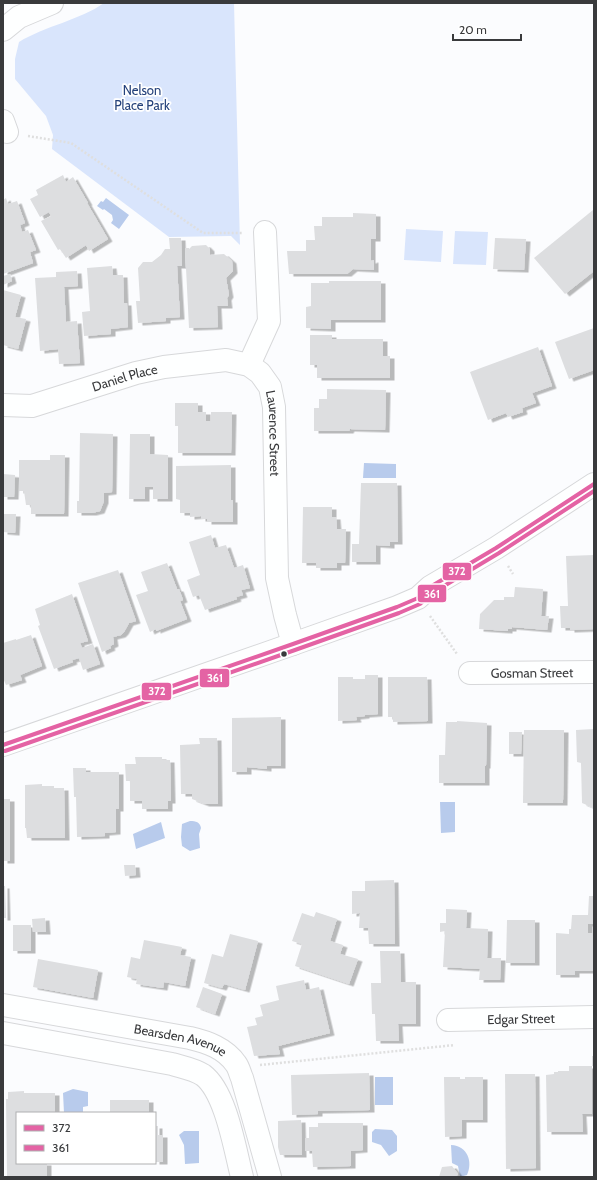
<svg xmlns="http://www.w3.org/2000/svg" width="597" height="1180" font-family="Cabin,sans-serif">
<style>
.green{fill:#d9e5fc}
.water{fill:#b8cbec}
.building{fill:#dddee0;filter:url(#shadow)}
.lines{fill:none;stroke-linecap:round;stroke-linejoin:round}
.minor-casing{stroke:#d7d8da;stroke-width:24}
.secondary-casing{stroke:#d7d8da;stroke-width:24}
.path{stroke:#dfdfdf;stroke-width:2.5;stroke-dasharray:2 2;stroke-linecap:butt}
.minor{stroke:#feffff;stroke-width:22}
.secondary{stroke:#feffff;stroke-width:22}
.bus-1-casing{stroke:#fff;stroke-width:7}
.bus-2-casing{stroke:#fff;stroke-width:7}
.bus-1{stroke:#e463a4;stroke-width:4}
.bus-2{stroke:#e463a4;stroke-width:4}
.bus-dot{fill:#393a3c;stroke:#fff;stroke-width:1.5}
.labels{text-anchor:middle;dominant-baseline:central;stroke-width:3.5;stroke-linejoin:round;paint-order:stroke}
.park-label{font-size:13px;fill:#25427b;stroke:#fff}
.street-label{font-size:13px;fill:#393a3c;stroke:#fff}
.line-badge{stroke:#fff;stroke-width:1.5}
.badge-label{font-size:11px;text-anchor:middle;font-weight:bold;fill:#fff}
</style>
<defs>
<filter id="shadow"><feDropShadow dx="4.5" dy="2.5" stdDeviation="0" flood-color="#0004"/></filter>
</defs>
<rect width="100%" height="100%" fill="#fbfcfe"/>
<g class="green">
<path d="M 104,3 L 234,3 L 240,245 L 231,236 L 169,237 L 52,149 L 53,135 L 46,116 L 15,79 L 15,59 L 19,42 C 45,26 80,20 104,3 Z"/>
<polygon points="406,229 443,231 441,262 404,260"/>
<polygon points="455,231 488,232 486,265 453,264"/>
</g>
<g class="water">
<polygon points="106,198 129,215 119,229 111,223 113,220 112,215 104,209 103,210 97,206 101,201 103,202"/>
<polygon points="364,463 396,464 396,478 363,478"/>
<polygon points="440,802 455,802 455,832 441,833"/>
<path d="M 190,821 C 196,821 200,822 201,828 L 199,834 L 200,848 L 190,851 L 182,846 L 181,837 L 182,824 Z"/>
<polygon points="161,822 165,838 136,849 133,834"/>
<rect x="375" y="1077" width="18" height="28"/>
<polygon points="73,1089 88,1092 88,1106 83,1107 83,1113 64,1113 63,1093"/>
<polygon points="375,1129 392,1130 397,1136 397,1151 389,1156 381,1145 372,1142 372,1132"/>
<polygon points="184,1131 199,1131 199,1163 185,1164 184,1145 179,1135"/>
<path d="M 451,1145 C 468,1146 473,1162 467,1175 L 460,1177 L 458,1166 L 452,1163 Z"/>
</g>
<g class="building">
<polygon points="63,175 66,182 73,177 88,203 87,203 108,239 89,251 86,245 66,258 60,249 58,250 41,221 51,216 49,212 40,217 30,199 38,195 36,190"/>
<polygon points="6,198 8,204 17,201 25,223 20,225 22,232 28,230 36,250 30,252 33,263 3,274 3,200"/>
<polygon points="593,210 594,271 565,294 534,258"/>
<polygon points="353,213 376,214 376,239 371,239 371,261 374,260 374,270 353,269 347,274 289,274 287,251 306,251 306,240 315,240 314,226 322,226 322,217 353,217"/>
<polygon points="169,238 181,238 182,266 177,266 180,317 166,318 166,321 138,323 136,301 140,301 138,268 143,262 152,262 161,255 165,249 170,249"/>
<polygon points="495,238 526,239 524,270 493,269"/>
<polygon points="206,245 210,249 210,255 224,254 232,261 233,271 226,278 229,295 227,298 228,306 217,306 218,327 189,328 185,248 189,248 189,249 192,246"/>
<polygon points="112,266 113,275 123,275 124,303 127,303 128,327 111,329 111,334 84,336 82,312 90,311 87,268"/>
<polygon points="77,271 78,286 64,287 66,322 77,321 80,363 59,364 58,349 40,351 35,278 56,277 56,272"/>
<polygon points="10,274 12,281 3,285 3,276"/>
<polygon points="329,281 381,281 381,320 331,320 331,329 306,328 306,307 311,306 311,283 329,283"/>
<polygon points="3,290 21,295 15,317 26,319 18,349 3,345"/>
<polygon points="594,328 594,370 569,379 555,342"/>
<polygon points="310,335 332,335 332,339 383,339 383,356 390,356 390,378 317,378 317,365 310,365"/>
<polygon points="538,347 552,386 532,393 536,403 522,408 523,412 508,417 506,413 488,420 470,372"/>
<polygon points="327,389 386,390 385,430 350,429 349,431 314,431 314,408 319,408 319,399 327,399"/>
<polygon points="175,403 198,403 198,412 206,412 206,421 211,421 211,412 232,412 231,453 178,453 178,426 175,426"/>
<polygon points="80,433 113,434 112,492 104,493 104,501 100,511 92,513 77,513 77,501 79,501"/>
<polygon points="130,434 150,434 150,454 168,455 168,499 153,499 153,487 145,487 145,499 129,499"/>
<polygon points="50,455 65,455 64,514 31,514 31,505 26,505 24,491 19,491 19,460 50,460"/>
<polygon points="231,465 231,500 233,500 233,522 207,522 207,519 201,519 201,516 190,517 190,513 180,513 180,500 176,499 176,466"/>
<polygon points="3,474 15,475 14,497 3,497"/>
<polygon points="361,483 397,483 398,542 390,542 390,546 376,545 376,562 352,562 352,544 359,544"/>
<polygon points="303,507 332,507 332,517 336,517 337,529 346,529 345,563 337,563 337,568 316,568 316,563 302,563"/>
<polygon points="3,514 16,514 15,533 3,532"/>
<polygon points="211,535 215,548 226,545 234,568 243,565 250,588 241,590 243,595 236,597 237,599 205,610 199,595 193,597 187,580 200,575 189,542"/>
<polygon points="594,555 594,629 570,630 570,628 561,628 560,606 568,606 566,556"/>
<polygon points="167,563 177,589 179,589 183,600 180,601 187,619 156,631 156,629 150,632 136,595 148,591 141,572"/>
<polygon points="118,570 136,621 129,623 124,632 121,635 113,637 114,644 110,646 111,648 102,652 78,583"/>
<polygon points="515,587 543,589 541,616 549,616 547,630 512,627 512,629 508,629 508,631 479,629 480,614 494,600 504,600 504,597 514,597"/>
<polygon points="72,594 88,641 80,643 82,648 93,644 100,664 83,670 79,658 72,660 73,662 54,669 38,626 40,625 35,609"/>
<polygon points="31,635 42,666 20,675 22,680 6,685 3,678 3,643 16,639 16,640"/>
<polygon points="365,675 378,675 378,714 365,715 365,716 356,717 357,720 338,721 338,677 353,677 353,679 365,679"/>
<polygon points="388,677 427,677 428,721 393,722 393,717 388,717"/>
<polygon points="281,717 281,766 267,766 267,769 247,767 247,772 232,772 232,718"/>
<polygon points="457,721 487,723 486,766 485,766 485,783 439,783 439,755 445,755 446,722 457,722"/>
<polygon points="594,729 594,808 582,803 581,763 577,762 576,730"/>
<polygon points="524,730 564,730 563,803 523,803"/>
<polygon points="509,732 522,732 521,754 509,754"/>
<polygon points="199,738 217,738 218,804 205,804 192,799 192,794 181,794 180,745 200,744"/>
<polygon points="135,757 162,757 162,760 170,760 171,801 168,801 168,809 142,809 142,801 130,801 130,781 126,781 125,764 136,764"/>
<polygon points="73,768 86,768 86,772 119,772 119,809 116,809 116,832 105,833 105,836 77,837 76,797 74,797"/>
<polygon points="42,784 42,786 54,786 54,788 64,788 65,838 27,838 26,828 25,828 25,785"/>
<rect x="3" y="799" width="7" height="62"/>
<polygon points="124,865 135,865 136,875 125,876"/>
<polygon points="394,880 395,944 369,944 368,928 359,928 360,913 352,914 352,891 365,891 365,881"/>
<polygon points="3,886 5,886 6,918 3,918"/>
<polygon points="589,896 594,896 594,924 588,924 588,933 594,933 594,971 575,971 575,975 556,975 556,933 569,934 569,929 571,929 572,915 588,915"/>
<polygon points="446,909 467,910 466,928 488,929 487,958 501,958 500,980 479,980 480,969 443,967 445,931 440,932 440,923 446,923"/>
<polygon points="316,912 337,919 330,941 343,945 340,954 358,959 349,984 295,966 302,944 292,941 302,913 314,917"/>
<polygon points="45,918 46,932 33,932 32,919"/>
<polygon points="507,920 535,920 535,963 506,963"/>
<rect x="13" y="925" width="18" height="26"/>
<polygon points="230,934 258,941 245,990 224,984 222,988 204,983 212,954 223,957"/>
<polygon points="144,940 182,947 180,955 191,957 185,986 164,982 163,988 136,984 137,979 127,977 131,957 140,959"/>
<polygon points="380,951 400,951 401,982 416,982 416,1024 398,1024 399,1041 376,1041 375,1014 372,1014 371,983 381,983"/>
<polygon points="38,959 98,970 93,998 33,987"/>
<polygon points="304,980 306,990 319,987 330,1033 278,1046 280,1054 254,1056 247,1027 257,1025 255,1018 263,1016 260,1005 279,1000 276,986"/>
<polygon points="203,987 222,994 215,1014 196,1007"/>
<rect x="592" y="1056" width="2" height="10"/>
<polygon points="569,1066 592,1066 592,1114 582,1114 583,1132 547,1132 546,1075 554,1074 554,1072 558,1072 558,1071 569,1071"/>
<polygon points="369,1073 370,1110 318,1111 318,1114 292,1115 291,1075"/>
<polygon points="505,1074 535,1074 536,1168 506,1169"/>
<polygon points="444,1077 460,1077 460,1079 465,1079 465,1077 483,1077 483,1120 462,1120 462,1136 445,1137"/>
<polygon points="24,1091 24,1093 55,1093 55,1113 17,1113 17,1163 47,1163 47,1177 7,1177 6,1099 8,1099 8,1092"/>
<rect x="110" y="1100" width="39" height="13"/>
<polygon points="301,1120 302,1155 280,1155 278,1147 278,1121"/>
<polygon points="318,1123 363,1123 363,1150 351,1151 351,1166 313,1167 312,1151 305,1151 305,1138 309,1138 309,1127 318,1127"/>
<polygon points="155,1126 158,1126 158,1135 163,1135 163,1162 155,1162"/>
<polygon points="452,1166 458,1174 456,1177 439,1177 442,1167"/>
</g>
<g class="lines">
<g class="minor-casing">
<g id="minor">
<polyline points="3,30 19,17 52,3"/>
<polyline points="3,121 7,132"/>
<polyline points="249,365 269,321 265,232"/>
<path id="s1" d="M 3,405 L 32,406 L 136,373 L 164,367 L 226,360 L 249,365 L 260,373 L 270,387 L 274,407 L 277,578 L 285,615 L 293,644"/>
<path id="s2" d="M 470,673 L 594,672"/>
<path id="s3" d="M 3,1005 L 190,1038 C 207,1042 225,1048 236,1064 C 239,1068 240,1074 242,1078 L 270,1177"/>
<path id="s4" d="M 448,1020 L 594,1017"/>
<path d="M 3,1033 L 172,1064 C 182,1067 194,1069 203,1075 C 226,1092 235,1150 242,1177"/>
</g>
</g>
<g class="secondary-casing">
<polyline id="secondary" points="3,745 293,644 397,607 418,598 430,587 496,548 594,484"/>
</g>
<g class="path">
<polyline points="28,136 71,143 203,233 243,233"/>
<polyline points="508,566 513,574"/>
<polyline points="430,616 457,654"/>
<polyline points="260,1065 455,1045"/>
</g>
<use href="#minor" class="minor"/>
<use href="#secondary" class="secondary"/>
<g class="bus-1-casing">
<polyline id="bus-1" points="3,745 293,644 397,607 418,598 430,587 496,548 594,484"/>
</g>
<g class="bus-2-casing">
<polyline id="bus-2" points="5,751 295,650 399,613 420,604 434,592 499,553 594,491"/>
</g>
<use href="#bus-1" class="bus-1"/>
<use href="#bus-2" class="bus-2"/>
</g>
<circle class="bus-dot" cx="284" cy="654" r="3.5"/>
<g class="labels">
<g class="park-label">
<text x="142" y="90">Nelson<tspan x="142" dy="15">Place Park</tspan></text>
</g>
<g class="street-label">
<text stroke="none"><textPath href="#s1" startOffset="126">Daniel Place</textPath></text>
<text stroke="none"><textPath href="#s1" startOffset="330">Laurence Street</textPath></text>
<text stroke="none"><textPath href="#s2" startOffset="62">Gosman Street</textPath></text>
<text stroke="none"><textPath href="#s4" startOffset="73">Edgar Street</textPath></text>
<text stroke="none"><textPath href="#s3" startOffset="181">Bearsden Avenue</textPath></text>
</g>
</g>
<g class="line-badge">
<rect x="442" y="562" width="30" height="19" rx="4" fill="#e463a4"/>
<rect x="417" y="584" width="30" height="19" rx="4" fill="#e463a4"/>
<rect x="199" y="668" width="31" height="20" rx="4" fill="#e463a4"/>
<rect x="141" y="682" width="31" height="19" rx="4" fill="#e463a4"/>
</g>
<g class="badge-label">
<text x="457" y="575">372</text>
<text x="432" y="598">361</text>
<text x="215" y="682">361</text>
<text x="157" y="695">372</text>
</g>
<rect width="597" height="1180" fill="none" stroke="#393a3c" stroke-width="8"/>
<rect x="16" y="1112" width="140" height="52" fill="#ffffff" stroke="#b0b0b1"/>
<rect x="24" y="1125" width="20" height="6" fill="#e463a4" stroke="#b0b0b1"/>
<text x="52" y="1132" font-size="12" fill="#393a3c">372</text>
<rect x="24" y="1145" width="20" height="6" fill="#e463a4" stroke="#b0b0b1"/>
<text x="52" y="1152" font-size="12" fill="#393a3c">361</text>
<path d="M453 34v6h68v-6" fill="none" stroke="#393a3c" stroke-width="2"/>
<text x="459" y="34" font-size="12" fill="#393a3c" stroke="#ffffff" stroke-width="3" paint-order="stroke">20 m</text>
</svg>
